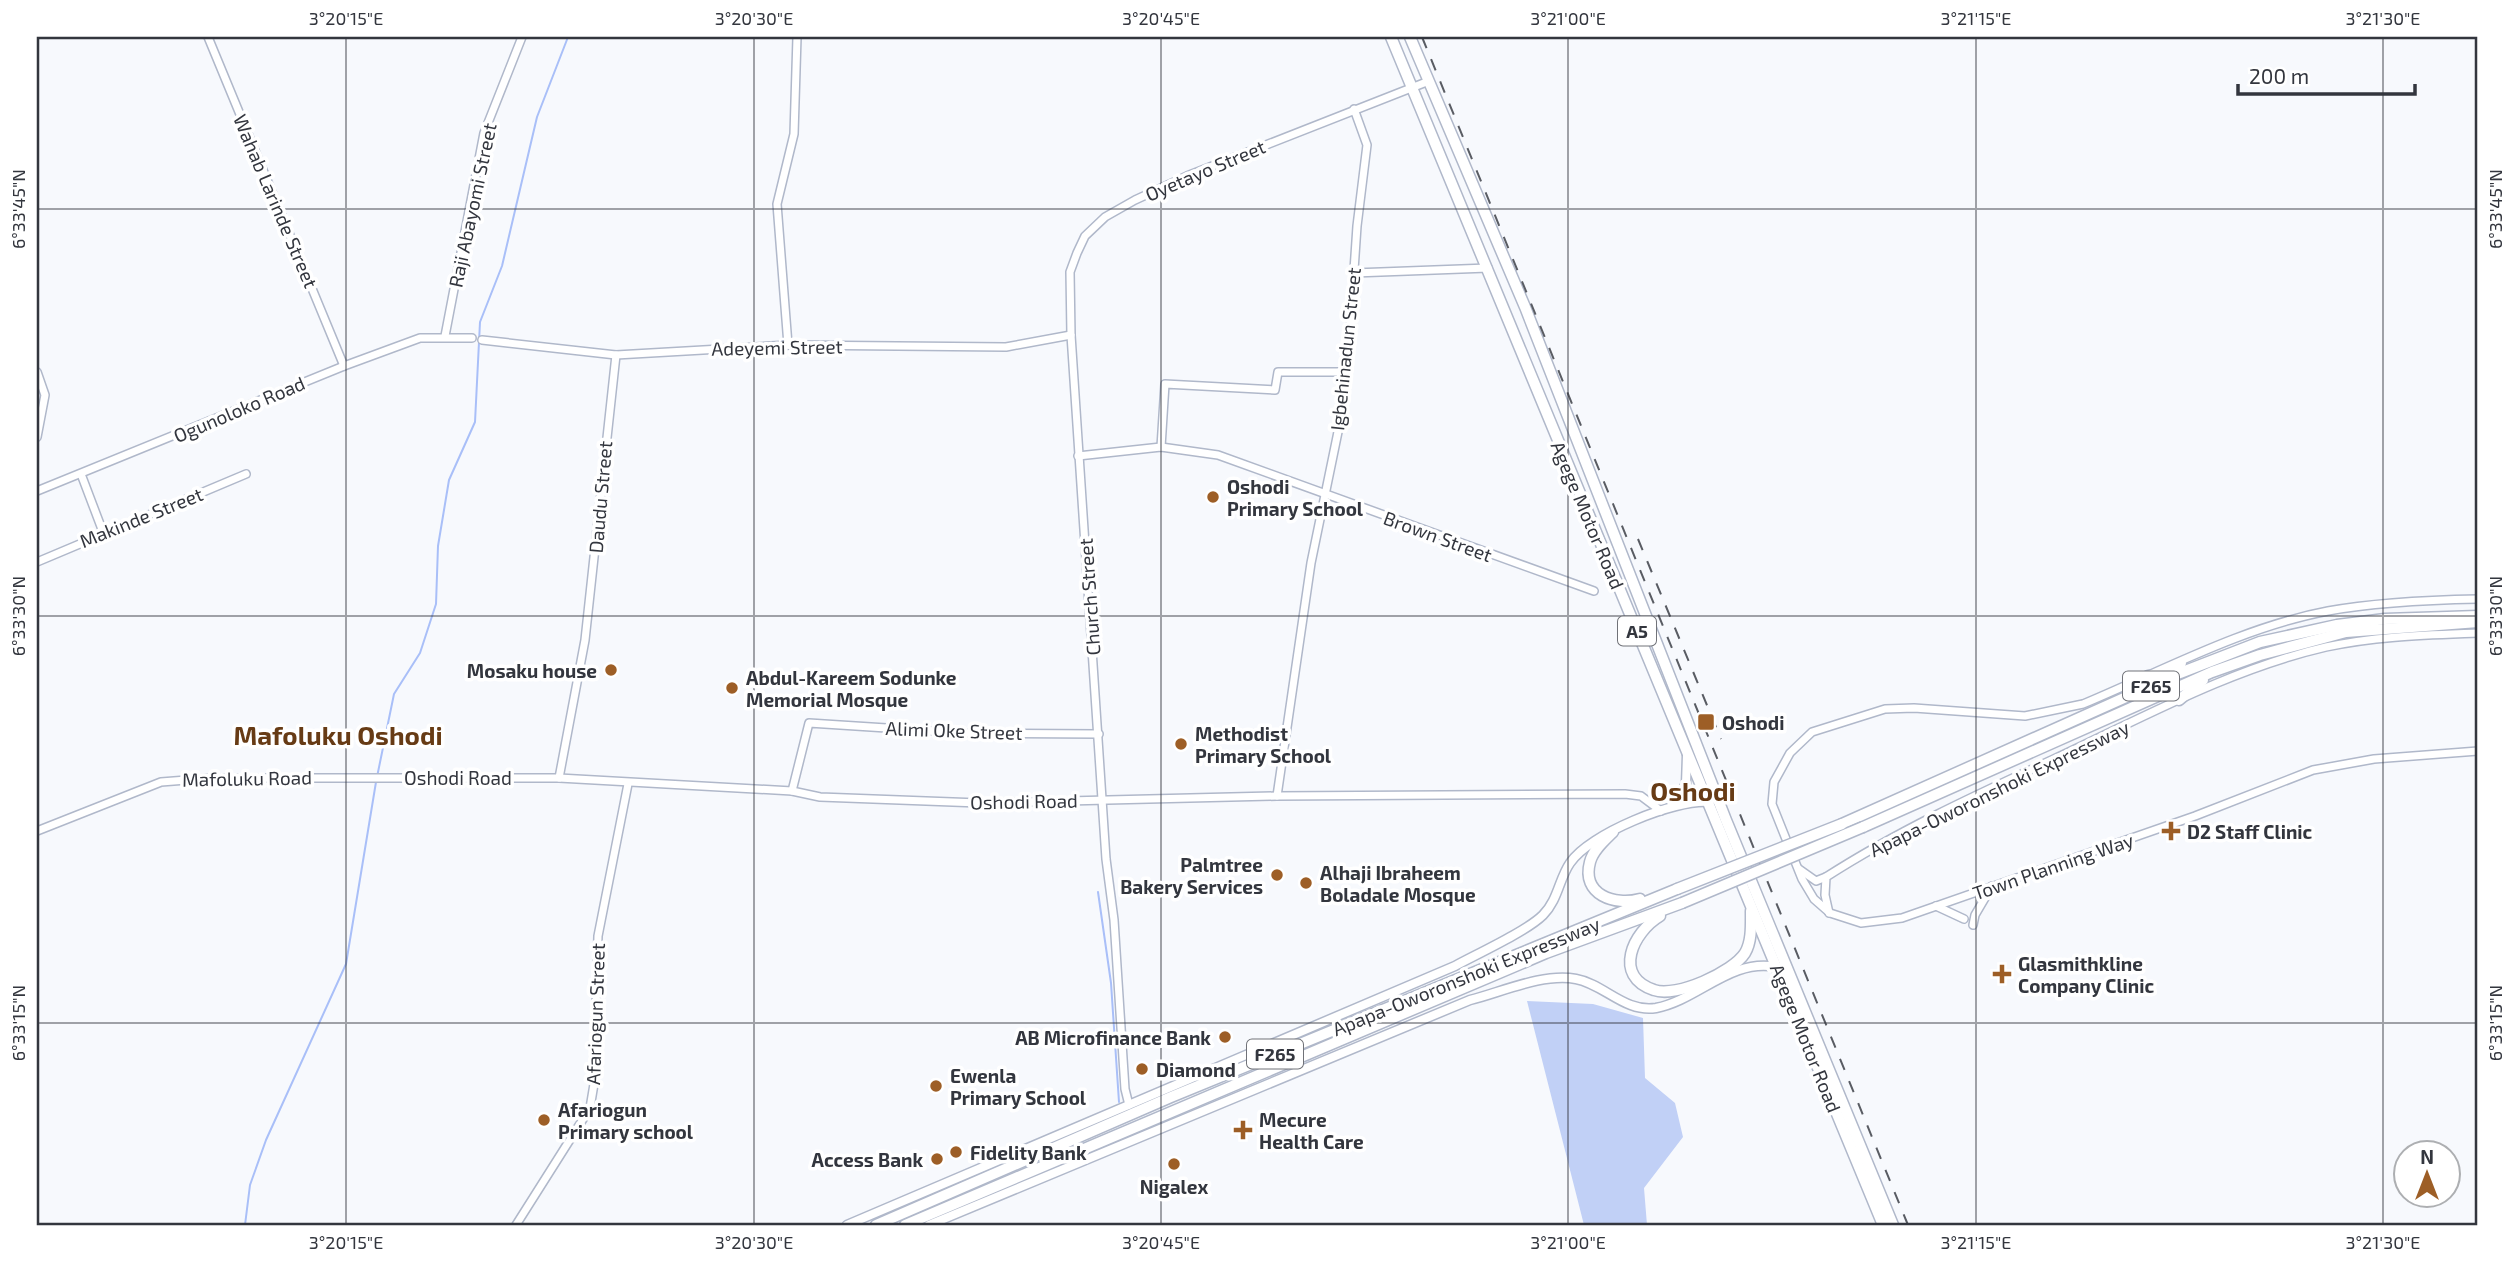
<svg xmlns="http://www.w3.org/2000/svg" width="2515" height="1262" font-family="'Exo 2',sans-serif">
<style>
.green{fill:#c1d0f6}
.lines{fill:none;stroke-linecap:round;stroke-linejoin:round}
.stream{stroke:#a9bff8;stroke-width:2}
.secondary-casing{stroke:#b0b8ca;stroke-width:10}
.primary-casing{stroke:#b0b8ca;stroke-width:11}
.highway-casing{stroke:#b0b8ca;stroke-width:13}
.secondary{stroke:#fff;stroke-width:7}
.primary{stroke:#fff;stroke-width:8}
.highway{stroke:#fff;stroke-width:10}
.rail{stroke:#595c63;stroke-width:2;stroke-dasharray:12 12;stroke-linecap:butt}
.highway-bridge-casing{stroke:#b0b8ca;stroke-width:13;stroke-linecap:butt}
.highway-bridge{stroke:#fff;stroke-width:10}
.ticks{fill:none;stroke:#33363e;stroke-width:2;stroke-opacity:0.45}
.poi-dot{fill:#9d5e26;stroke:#fff;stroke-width:2.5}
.labels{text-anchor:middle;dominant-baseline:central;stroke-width:7;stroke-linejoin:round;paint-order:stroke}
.shield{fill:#fff;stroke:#707278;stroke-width:2}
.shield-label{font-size:18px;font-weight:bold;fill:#33363e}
.street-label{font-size:19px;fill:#33363e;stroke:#fff}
.poi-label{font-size:19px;font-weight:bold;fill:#33363e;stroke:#fff;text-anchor:start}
.district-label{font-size:26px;font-weight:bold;fill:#673b15;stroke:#fff}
.neatline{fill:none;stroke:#33363e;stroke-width:2.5}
.ticks-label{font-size:18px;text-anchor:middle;fill:#33363e}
</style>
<rect width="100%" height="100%" fill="#f7f9fd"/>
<polygon class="green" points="1527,1001 1593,1004 1643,1018 1645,1078 1675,1103 1683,1137 1644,1188 1647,1225 1584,1225"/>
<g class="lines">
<g class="stream">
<polyline points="377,777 394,694 420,653 436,604 438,546 449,480 475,422 480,322 502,266 537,117 568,37"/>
<polyline points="1098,892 1111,983 1119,1102"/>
<polyline points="245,1225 250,1185 266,1140 346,964 376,782"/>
</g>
<g class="secondary-casing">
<g id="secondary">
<polyline points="208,37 344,366"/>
<polyline points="1354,273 1488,268"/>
<polyline points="445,336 484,133 522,37"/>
<polyline points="482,340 616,355 788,345 1006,347 1071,335"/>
<polyline points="788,345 777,204 794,134 797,37"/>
<polyline points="37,372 45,395 37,437"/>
<polyline points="1161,447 1165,384 1275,390 1278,372 1346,372"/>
<polyline points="1078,456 1161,447 1218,455 1594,591"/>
<polyline points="81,474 103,532"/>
<polyline points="37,491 344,366 420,338 472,338"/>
<polyline points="37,562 246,474"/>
<path d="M 2478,599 C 2429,600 2377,602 2328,611 C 2243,627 2162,671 2083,704 L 2025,716 L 1914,708 L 1885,709 L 1812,732 L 1790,753 L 1774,782 L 1772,804 L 1802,879 L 1814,899 L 1830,913 L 1861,923 L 1902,918 L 2195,816 L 2313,770 L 2374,759 L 2478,751"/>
<polyline points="559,778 585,640 616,355"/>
<polyline points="792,791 809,723 964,733 1099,734"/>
<polyline points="1277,796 1311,563 1339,427 1348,359 1357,226 1367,145 1354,109"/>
<polyline points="37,831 161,782 212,778 559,778 792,791 820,797 979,803 1277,796 1625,794 1641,796 1661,811"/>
<polyline points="1799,869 1816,881 1826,877"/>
<polyline points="1936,906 1964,919"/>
<path d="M 1829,913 L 1825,895 L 1826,877 C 1899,830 1978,794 2056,758 C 2144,717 2231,669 2326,647 C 2376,636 2427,635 2478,633"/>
<polyline points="1973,925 1975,915 1992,886"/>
<polyline points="1129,1105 1125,1089 1114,920 1106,859 1071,335 1070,272 1077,253 1085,236 1105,217 1135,200 1187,176 1429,81"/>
<polyline points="516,1225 590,1108 594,1084 598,936 628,784"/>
</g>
</g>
<g class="primary-casing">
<g id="primary">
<polyline points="1672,805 1686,784 1687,755"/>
<path d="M 847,1225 L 1455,966 C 1477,954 1527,931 1543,915 C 1558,900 1559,879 1570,863 C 1589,834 1675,799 1709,802"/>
<path d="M 929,1225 L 1470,1000 C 1502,992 1542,973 1576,979 C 1604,984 1625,1013 1656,1008 C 1698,1000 1731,958 1776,967"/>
</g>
</g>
<g class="highway-casing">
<g id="highway">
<polyline points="1391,37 1883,1225"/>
<polyline points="1410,37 1525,307 1726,820 1893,1225"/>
<polyline points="2148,676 2169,674"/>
<polyline points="2166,676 2181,663"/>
<polyline points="2179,700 2203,680"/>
<polyline points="1842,824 2180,673 2260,642 2337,625 2385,619 2478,616"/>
<polyline points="1863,827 2212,672 2260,655 2346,632 2478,622"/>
<path d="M 1613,832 C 1605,840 1593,850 1590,862 C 1581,895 1615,906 1640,899"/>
<path d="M 1660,916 C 1633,932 1612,976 1654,990 C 1676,998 1733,972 1745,953 C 1752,941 1751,925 1751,911"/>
<polyline points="876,1225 1171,1097 1677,889"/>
<polyline points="905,1225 1546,953 1682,903"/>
</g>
</g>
<use href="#secondary" class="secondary"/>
<use href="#primary" class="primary"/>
<use href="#highway" class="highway"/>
<g class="rail">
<polyline points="1422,37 1908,1225"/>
<polyline points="1638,539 1721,739"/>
</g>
<g class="highway-bridge-casing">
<g id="highway-bridge">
<polyline points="1677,889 1842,824"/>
<polyline points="1682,903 1863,827"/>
</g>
</g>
<use href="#highway-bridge" class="highway-bridge"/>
</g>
<path class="ticks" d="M 346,37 L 346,1225M 754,37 L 754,1225M 1161,37 L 1161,1225M 1568,37 L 1568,1225M 1976,37 L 1976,1225M 2383,37 L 2383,1225M 37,209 L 2478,209M 37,616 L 2478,616M 37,1023 L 2478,1023"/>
<g class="poi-dot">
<circle cx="1213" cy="497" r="7"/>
<circle cx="611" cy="670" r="7"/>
<circle cx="732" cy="688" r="7"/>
<rect x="1697" y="713" width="18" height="18" rx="3.5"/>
<circle cx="1181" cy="744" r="7"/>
<path d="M2167.5 820.5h7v7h7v7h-7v7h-7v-7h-7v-7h7z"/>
<circle cx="1277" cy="875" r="7"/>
<circle cx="1306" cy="883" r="7"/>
<path d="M1998.5 963.5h7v7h7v7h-7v7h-7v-7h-7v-7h7z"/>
<circle cx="1225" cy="1037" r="7"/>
<circle cx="1142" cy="1069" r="7"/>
<circle cx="936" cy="1086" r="7"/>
<circle cx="544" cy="1120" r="7"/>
<path d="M1239.5 1119.5h7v7h7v7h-7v7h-7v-7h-7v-7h7z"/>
<circle cx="956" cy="1152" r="7"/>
<circle cx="937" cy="1159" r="7"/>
<circle cx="1174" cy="1164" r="7"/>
</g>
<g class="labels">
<g class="shield">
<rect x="1618" y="616.5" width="38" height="29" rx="5"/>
<rect x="2123" y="671.5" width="56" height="29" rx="5"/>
<rect x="1247" y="1039.5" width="56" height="29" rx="5"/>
</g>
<g class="shield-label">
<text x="1637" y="631">A5</text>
<text x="2151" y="686">F265</text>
<text x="1275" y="1054">F265</text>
</g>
<g class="street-label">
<text transform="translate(1205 170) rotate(-23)">Oyetayo Street</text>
<text transform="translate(276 201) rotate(67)">Wahab Larinde Street</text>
<text transform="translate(472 205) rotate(-78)">Raji Abayomi Street</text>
<text transform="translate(777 347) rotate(-1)">Adeyemi Street</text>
<text transform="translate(1345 349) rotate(-84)">Igbehinadun Street</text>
<text transform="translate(239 409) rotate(-23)">Ogunoloko Road</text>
<text transform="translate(600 497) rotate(-85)">Daudu Street</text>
<text transform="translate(1588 515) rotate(67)">Agege Motor Road</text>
<text transform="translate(141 517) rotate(-22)">Makinde Street</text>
<text transform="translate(1438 536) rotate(20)">Brown Street</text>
<text transform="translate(1089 597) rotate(-94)">Church Street</text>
<text transform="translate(954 730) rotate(2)">Alimi Oke Street</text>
<text x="458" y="777">Oshodi Road</text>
<text transform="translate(247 778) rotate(-1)">Mafoluku Road</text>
<text transform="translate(1999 788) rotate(-26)">Apapa-Oworonshoki Expressway</text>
<text transform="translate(1024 801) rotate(-1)">Oshodi Road</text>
<text transform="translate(2053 866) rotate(-19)">Town Planning Way</text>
<text transform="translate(1466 976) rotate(-22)">Apapa-Oworonshoki Expressway</text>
<text transform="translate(595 1014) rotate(-88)">Afariogun Street</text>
<text transform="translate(1806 1038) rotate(68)">Agege Motor Road</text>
</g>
<g class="poi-label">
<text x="1227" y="486">Oshodi<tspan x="1227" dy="22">Primary School</tspan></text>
<text x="597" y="670" text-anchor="end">Mosaku house</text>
<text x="746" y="677">Abdul-Kareem Sodunke<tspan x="746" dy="22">Memorial Mosque</tspan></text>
<text x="1722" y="722">Oshodi</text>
<text x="1195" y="733">Methodist<tspan x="1195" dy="22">Primary School</tspan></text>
<text x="2187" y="831">D2 Staff Clinic</text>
<text x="1263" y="864" text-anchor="end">Palmtree<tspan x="1263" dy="22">Bakery Services</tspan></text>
<text x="1320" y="872">Alhaji Ibraheem<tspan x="1320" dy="22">Boladale Mosque</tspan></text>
<text x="2018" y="963">Glasmithkline<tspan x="2018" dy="22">Company Clinic</tspan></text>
<text x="1211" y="1037" text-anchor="end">AB Microfinance Bank</text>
<text x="1156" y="1069">Diamond</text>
<text x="950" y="1075">Ewenla<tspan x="950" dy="22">Primary School</tspan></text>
<text x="558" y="1109">Afariogun<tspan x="558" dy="22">Primary school</tspan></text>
<text x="1259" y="1119">Mecure<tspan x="1259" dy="22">Health Care</tspan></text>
<text x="970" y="1152">Fidelity Bank</text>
<text x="923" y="1159" text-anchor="end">Access Bank</text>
<text x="1174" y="1186" text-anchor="middle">Nigalex</text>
</g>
<g class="district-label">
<text x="338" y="734">Mafoluku Oshodi</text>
<text x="1693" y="790">Oshodi</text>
</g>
</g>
<rect width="2515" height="1262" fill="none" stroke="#ffffff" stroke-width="77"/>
<g transform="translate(2427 1174)"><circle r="33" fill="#ffffff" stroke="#adafb2" stroke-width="2"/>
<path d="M0-5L12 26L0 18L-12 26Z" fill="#9d5e26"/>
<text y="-10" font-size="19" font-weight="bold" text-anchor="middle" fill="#33363e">N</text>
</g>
<path d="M2238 84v10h177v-10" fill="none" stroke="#33363e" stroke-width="3.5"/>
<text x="2249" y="84" font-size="21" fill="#33363e" stroke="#ffffff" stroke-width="5" paint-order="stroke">200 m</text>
<rect x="38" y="38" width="2438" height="1186" class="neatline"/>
<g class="ticks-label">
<text x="346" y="25">3°20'15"E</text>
<text x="754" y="25">3°20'30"E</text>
<text x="1161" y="25">3°20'45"E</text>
<text x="1568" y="25">3°21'00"E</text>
<text x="1976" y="25">3°21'15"E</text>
<text x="2383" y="25">3°21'30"E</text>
<text transform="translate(19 209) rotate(-90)" y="6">6°33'45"N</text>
<text transform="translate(2496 209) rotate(-90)" y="6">6°33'45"N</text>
<text transform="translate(19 616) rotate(-90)" y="6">6°33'30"N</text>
<text transform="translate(2496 616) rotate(-90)" y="6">6°33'30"N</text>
<text transform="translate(19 1023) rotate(-90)" y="6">6°33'15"N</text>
<text transform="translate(2496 1023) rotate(-90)" y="6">6°33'15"N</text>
<text x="346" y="1249">3°20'15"E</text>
<text x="754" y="1249">3°20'30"E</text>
<text x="1161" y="1249">3°20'45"E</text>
<text x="1568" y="1249">3°21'00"E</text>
<text x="1976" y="1249">3°21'15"E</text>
<text x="2383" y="1249">3°21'30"E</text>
</g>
</svg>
